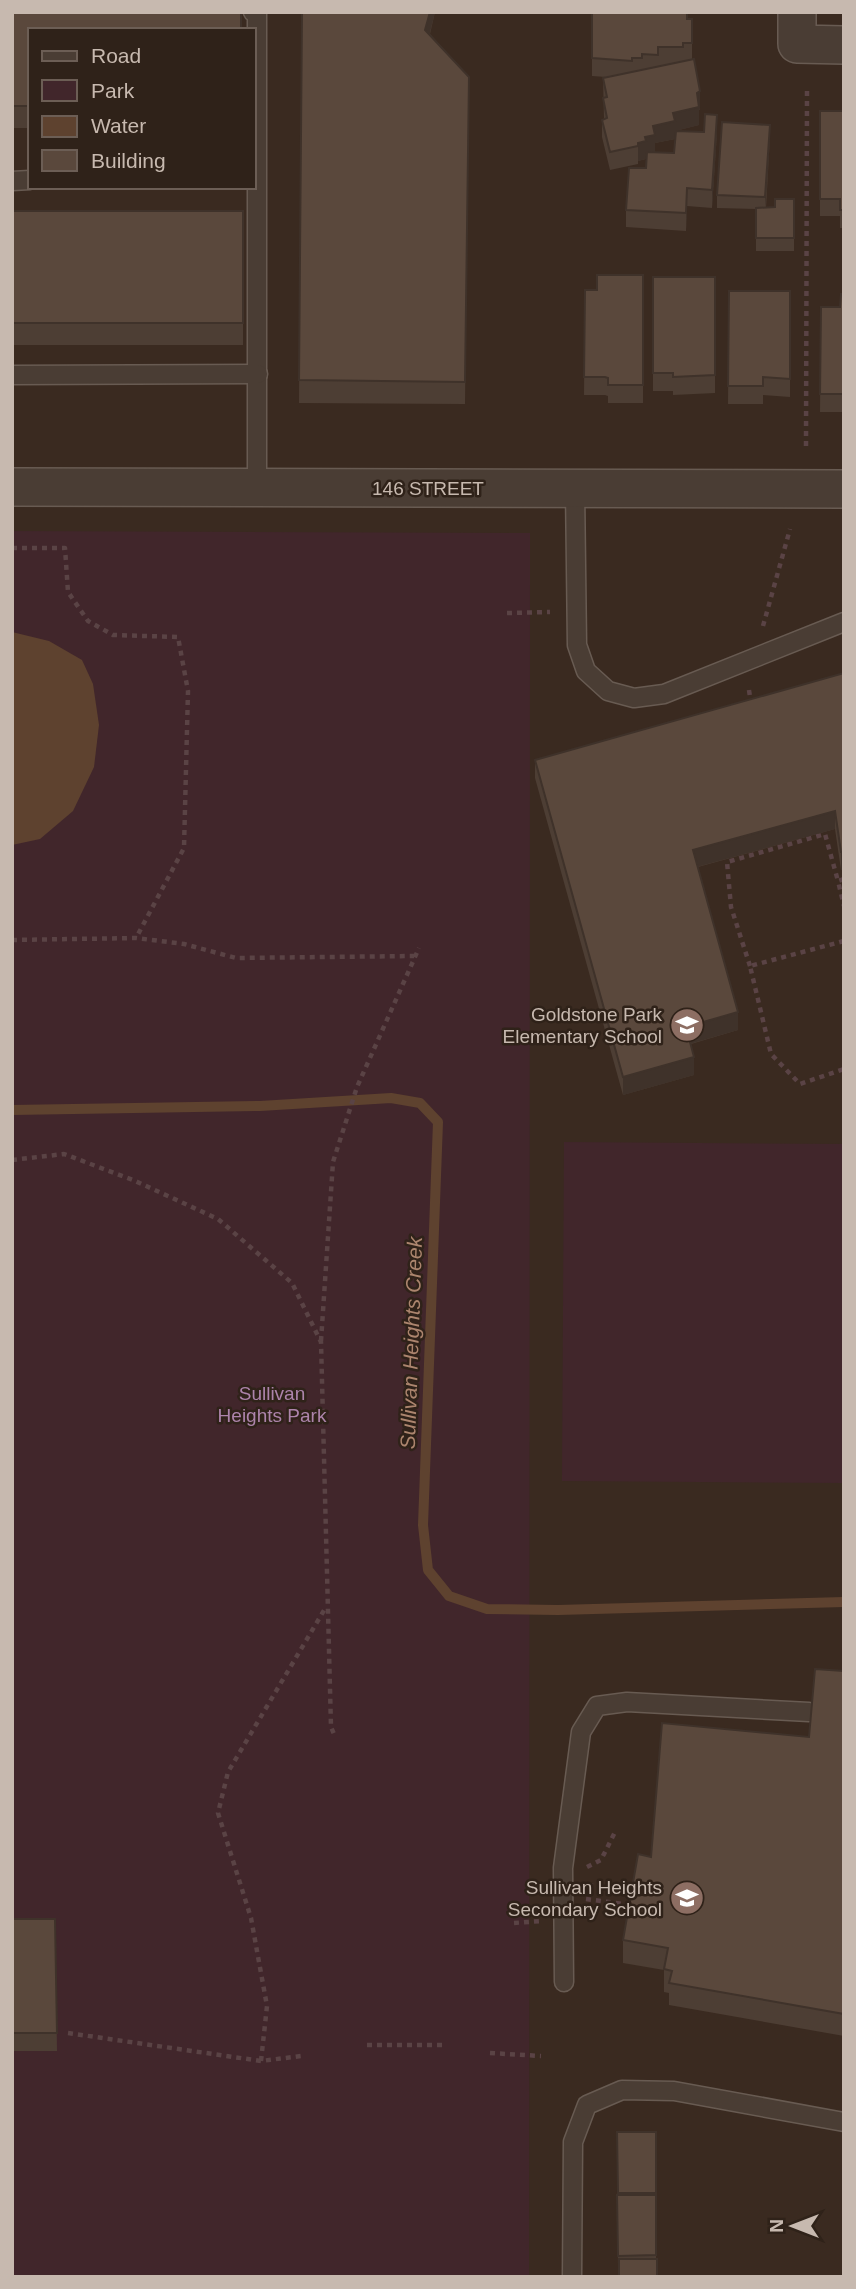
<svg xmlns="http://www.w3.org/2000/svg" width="856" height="2289" font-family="Helvetica,sans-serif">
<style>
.green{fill:#41262b}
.water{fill:#5e422f}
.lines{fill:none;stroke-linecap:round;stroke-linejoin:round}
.stream{stroke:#5e422f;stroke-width:10}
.lane-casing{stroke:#685b52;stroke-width:21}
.street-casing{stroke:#685b52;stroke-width:40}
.path{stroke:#5a4345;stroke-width:4.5;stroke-dasharray:5 5;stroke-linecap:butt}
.lane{stroke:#4a3d34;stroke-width:18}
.street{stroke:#4a3d34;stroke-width:37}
.wall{fill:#4d3e34}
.shaded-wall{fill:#3f322a}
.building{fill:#5a483c;stroke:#3f322a;stroke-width:2}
.labels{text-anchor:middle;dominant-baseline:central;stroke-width:5;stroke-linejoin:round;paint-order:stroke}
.street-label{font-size:19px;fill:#c7b9af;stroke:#2f2219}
.poi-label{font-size:19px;fill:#c7b9af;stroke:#2f2219;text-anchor:end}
.park-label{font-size:19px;fill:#ad84ab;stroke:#2f2219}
.water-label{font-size:21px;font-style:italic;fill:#ac856e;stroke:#2f2219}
</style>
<rect width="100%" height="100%" fill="#3a2a20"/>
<g class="green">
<polygon points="12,531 530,533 529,2277 12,2277"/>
<polygon points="564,1142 844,1144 844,1483 562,1481"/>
</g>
<polygon class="water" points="12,632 49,641 82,660 93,684 99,725 94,767 73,811 40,839 12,845"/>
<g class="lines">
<polyline class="stream" points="12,1110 260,1106 391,1098 420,1103 438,1122 423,1525 428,1570 449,1596 487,1609 558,1610 844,1602"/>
<g class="lane-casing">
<g id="lane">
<polyline points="253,12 257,14 257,488"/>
<polyline points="12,181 30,180"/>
<polyline points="12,375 258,374"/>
<polyline points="575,488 577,645 586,671 608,691 634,698 664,694 844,622"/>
<polyline points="564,1982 563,1868 581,1732 597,1706 627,1702 809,1712"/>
<polyline points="572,2277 573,2142 587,2105 622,2090 674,2091 844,2122"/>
</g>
</g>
<g class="street-casing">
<g id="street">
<polyline points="797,12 797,44 844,45"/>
<polyline points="12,487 844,489"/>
</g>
</g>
<g class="path">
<polyline points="806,446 807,91"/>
<polyline points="12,548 65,548 68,592 88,621 113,635 178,637 188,691 184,848 136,938"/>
<polyline points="507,613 550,612"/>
<polyline points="763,626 790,529"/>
<polyline points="749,690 750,697"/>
<polyline points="844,879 838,881 844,906"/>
<polyline points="12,940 136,938 184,944 236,958 414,956"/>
<polyline points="844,941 750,966 771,1054 800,1084 844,1069"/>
<polyline points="750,966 731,907 727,862 825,834 838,881"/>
<polyline points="12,1160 64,1154 133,1180 218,1219 292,1283 321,1342 331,1727 334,1734"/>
<polyline points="321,1341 333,1162 357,1087 419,948"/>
<polyline points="587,1867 601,1860 615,1832"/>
<polyline points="588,1885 632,1891"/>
<polyline points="586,1899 631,1905"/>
<polyline points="514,1923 541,1921"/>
<polyline points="68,2033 261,2061 301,2056"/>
<polyline points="367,2045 442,2045"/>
<polyline points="490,2053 541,2056"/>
<polyline points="261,2061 267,2006 251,1918 218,1813 228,1772 326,1607"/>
</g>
<use href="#lane" class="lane"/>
<use href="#street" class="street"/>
</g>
<g class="wall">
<polygon points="12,12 30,30 30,128 12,128"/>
<polygon points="302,12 435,12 430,34 469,77 465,404 299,403"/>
<polygon points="592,12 692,19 692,60 700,109 699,110 699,125 675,131 675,139 655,143 655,152 674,153 717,133 712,208 687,206 686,231 626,227 626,210 646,168 646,155 646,159 638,161 638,164 610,170 602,137 602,120 604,119 603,78 606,77 592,76"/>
<polygon points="820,111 844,111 844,228 840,228 840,216 820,216"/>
<polygon points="770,137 766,208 775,207 794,199 794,251 756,251 756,209 717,208 717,195"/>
<rect x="12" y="211" width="231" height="134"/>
<polygon points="643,275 643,403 608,403 608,396 605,395 584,395 585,290 597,290"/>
<polygon points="653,277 715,277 715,393 673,395 673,391 653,391"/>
<polygon points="729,291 790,291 790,397 763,395 763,404 728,404"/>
<polygon points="844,294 844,412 820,412 821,307 840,307"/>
<polygon points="844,673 841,870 835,829 698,867 738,1030 691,1044 694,1075 623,1095 535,778 535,760"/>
<polygon points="844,1671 844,2036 669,2005 669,1993 664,1992 664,1970 623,1963 623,1940 651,1857 809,1737"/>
<polygon points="12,1919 55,1919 57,2051 12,2051"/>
<polygon points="617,2132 656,2132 656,2259 618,2268"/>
</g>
<g class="shaded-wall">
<polygon points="430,12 435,12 425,52 425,30"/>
<polygon points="700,91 700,109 699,110 699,125 675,131 675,139 655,143 655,153 646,155 646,159 638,161 638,143 645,137 653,126 673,113 697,93"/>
<polygon points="717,115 717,133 712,208 712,190"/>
<polygon points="770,125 770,137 765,210 765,197"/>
<polygon points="687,188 687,206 686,231 686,213"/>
<polygon points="835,811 835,829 693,868 693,850"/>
<rect x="841" y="852" width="3" height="18"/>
<polygon points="738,1012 738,1030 686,1045 686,1027"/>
<polygon points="694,1057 694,1075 623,1095 623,1077"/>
</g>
<g class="building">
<polygon points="12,12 241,12 241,30 30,30 30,106 12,106"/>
<polygon points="302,12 430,12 425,30 469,77 465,382 299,380"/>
<polygon points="592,12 687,12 687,19 692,19 692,43 683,43 683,47 658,47 658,55 642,54 642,58 632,58 632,61 592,58"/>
<polygon points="694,59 700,91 697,93 699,107 673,113 675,121 653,126 655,135 645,137 646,141 638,143 638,146 610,152 602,120 607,118 603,98 607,97 603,78"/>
<polygon points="820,111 844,111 844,210 840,210 840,199 820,199"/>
<polygon points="705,114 717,115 712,190 687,188 686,213 626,210 629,168 646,168 647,152 674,153 676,131 704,132"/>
<polygon points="722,122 770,125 765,197 717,195"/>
<polygon points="775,199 794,199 794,238 756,238 756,208 775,207"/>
<rect x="12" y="211" width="231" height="112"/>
<polygon points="597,275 643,275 643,385 608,385 608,378 605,377 584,377 585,290 597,290"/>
<polygon points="653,277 715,277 715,375 673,377 673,373 653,373"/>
<polygon points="729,291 790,291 790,379 763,377 763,386 728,386"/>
<polygon points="841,294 844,294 844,394 820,394 821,307 840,307"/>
<polygon points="844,673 844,852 841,852 835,811 693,850 738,1012 686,1027 694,1057 623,1077 535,760"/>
<polygon points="815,1669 844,1671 844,2014 669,1983 672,1971 664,1969 668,1948 623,1940 638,1854 651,1857 662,1723 809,1737"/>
<polygon points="12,1919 55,1919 57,2033 12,2033"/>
<polygon points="617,2132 656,2132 656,2193 618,2193"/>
<polygon points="617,2195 656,2195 656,2255 618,2256"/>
<rect x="619" y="2259" width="38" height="18"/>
</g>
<defs>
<g id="school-disc" transform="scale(1.75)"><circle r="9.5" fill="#8d6e63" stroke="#2f2219"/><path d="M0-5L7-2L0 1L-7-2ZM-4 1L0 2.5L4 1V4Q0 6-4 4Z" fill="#fff"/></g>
</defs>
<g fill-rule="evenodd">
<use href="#school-disc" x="687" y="1025"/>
<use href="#school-disc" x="687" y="1898"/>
</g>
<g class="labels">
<g class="street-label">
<text x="428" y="488">146 STREET</text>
</g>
<g class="poi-label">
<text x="662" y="1014">Goldstone Park<tspan x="662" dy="22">Elementary School</tspan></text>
<text x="662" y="1887">Sullivan Heights<tspan x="662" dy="22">Secondary School</tspan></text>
</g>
<g class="park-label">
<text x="272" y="1393">Sullivan<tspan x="272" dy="22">Heights Park</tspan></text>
</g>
<g class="water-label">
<text transform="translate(411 1343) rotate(-88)">Sullivan Heights Creek</text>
</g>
</g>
<rect width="856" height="2289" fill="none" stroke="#c7b9af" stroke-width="28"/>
<rect x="28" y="28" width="228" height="161" fill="#2f2219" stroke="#6c5e55" stroke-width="2"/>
<rect x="42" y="51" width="35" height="10" fill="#4a3d34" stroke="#6c5e55" stroke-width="2"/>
<text x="91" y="63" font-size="21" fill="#c7b9af">Road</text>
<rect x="42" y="80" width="35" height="21" fill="#41262b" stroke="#6c5e55" stroke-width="2"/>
<text x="91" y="98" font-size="21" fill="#c7b9af">Park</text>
<rect x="42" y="116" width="35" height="21" fill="#5e422f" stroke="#6c5e55" stroke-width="2"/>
<text x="91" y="133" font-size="21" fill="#c7b9af">Water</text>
<rect x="42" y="150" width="35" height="21" fill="#5a483c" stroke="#6c5e55" stroke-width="2"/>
<text x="91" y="168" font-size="21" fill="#c7b9af">Building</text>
<g transform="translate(793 2226) rotate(270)" stroke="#2f2219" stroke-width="5" paint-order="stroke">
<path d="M0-5L12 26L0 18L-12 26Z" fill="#c7b9af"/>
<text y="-10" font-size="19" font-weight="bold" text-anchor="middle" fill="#c7b9af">N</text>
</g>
</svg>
